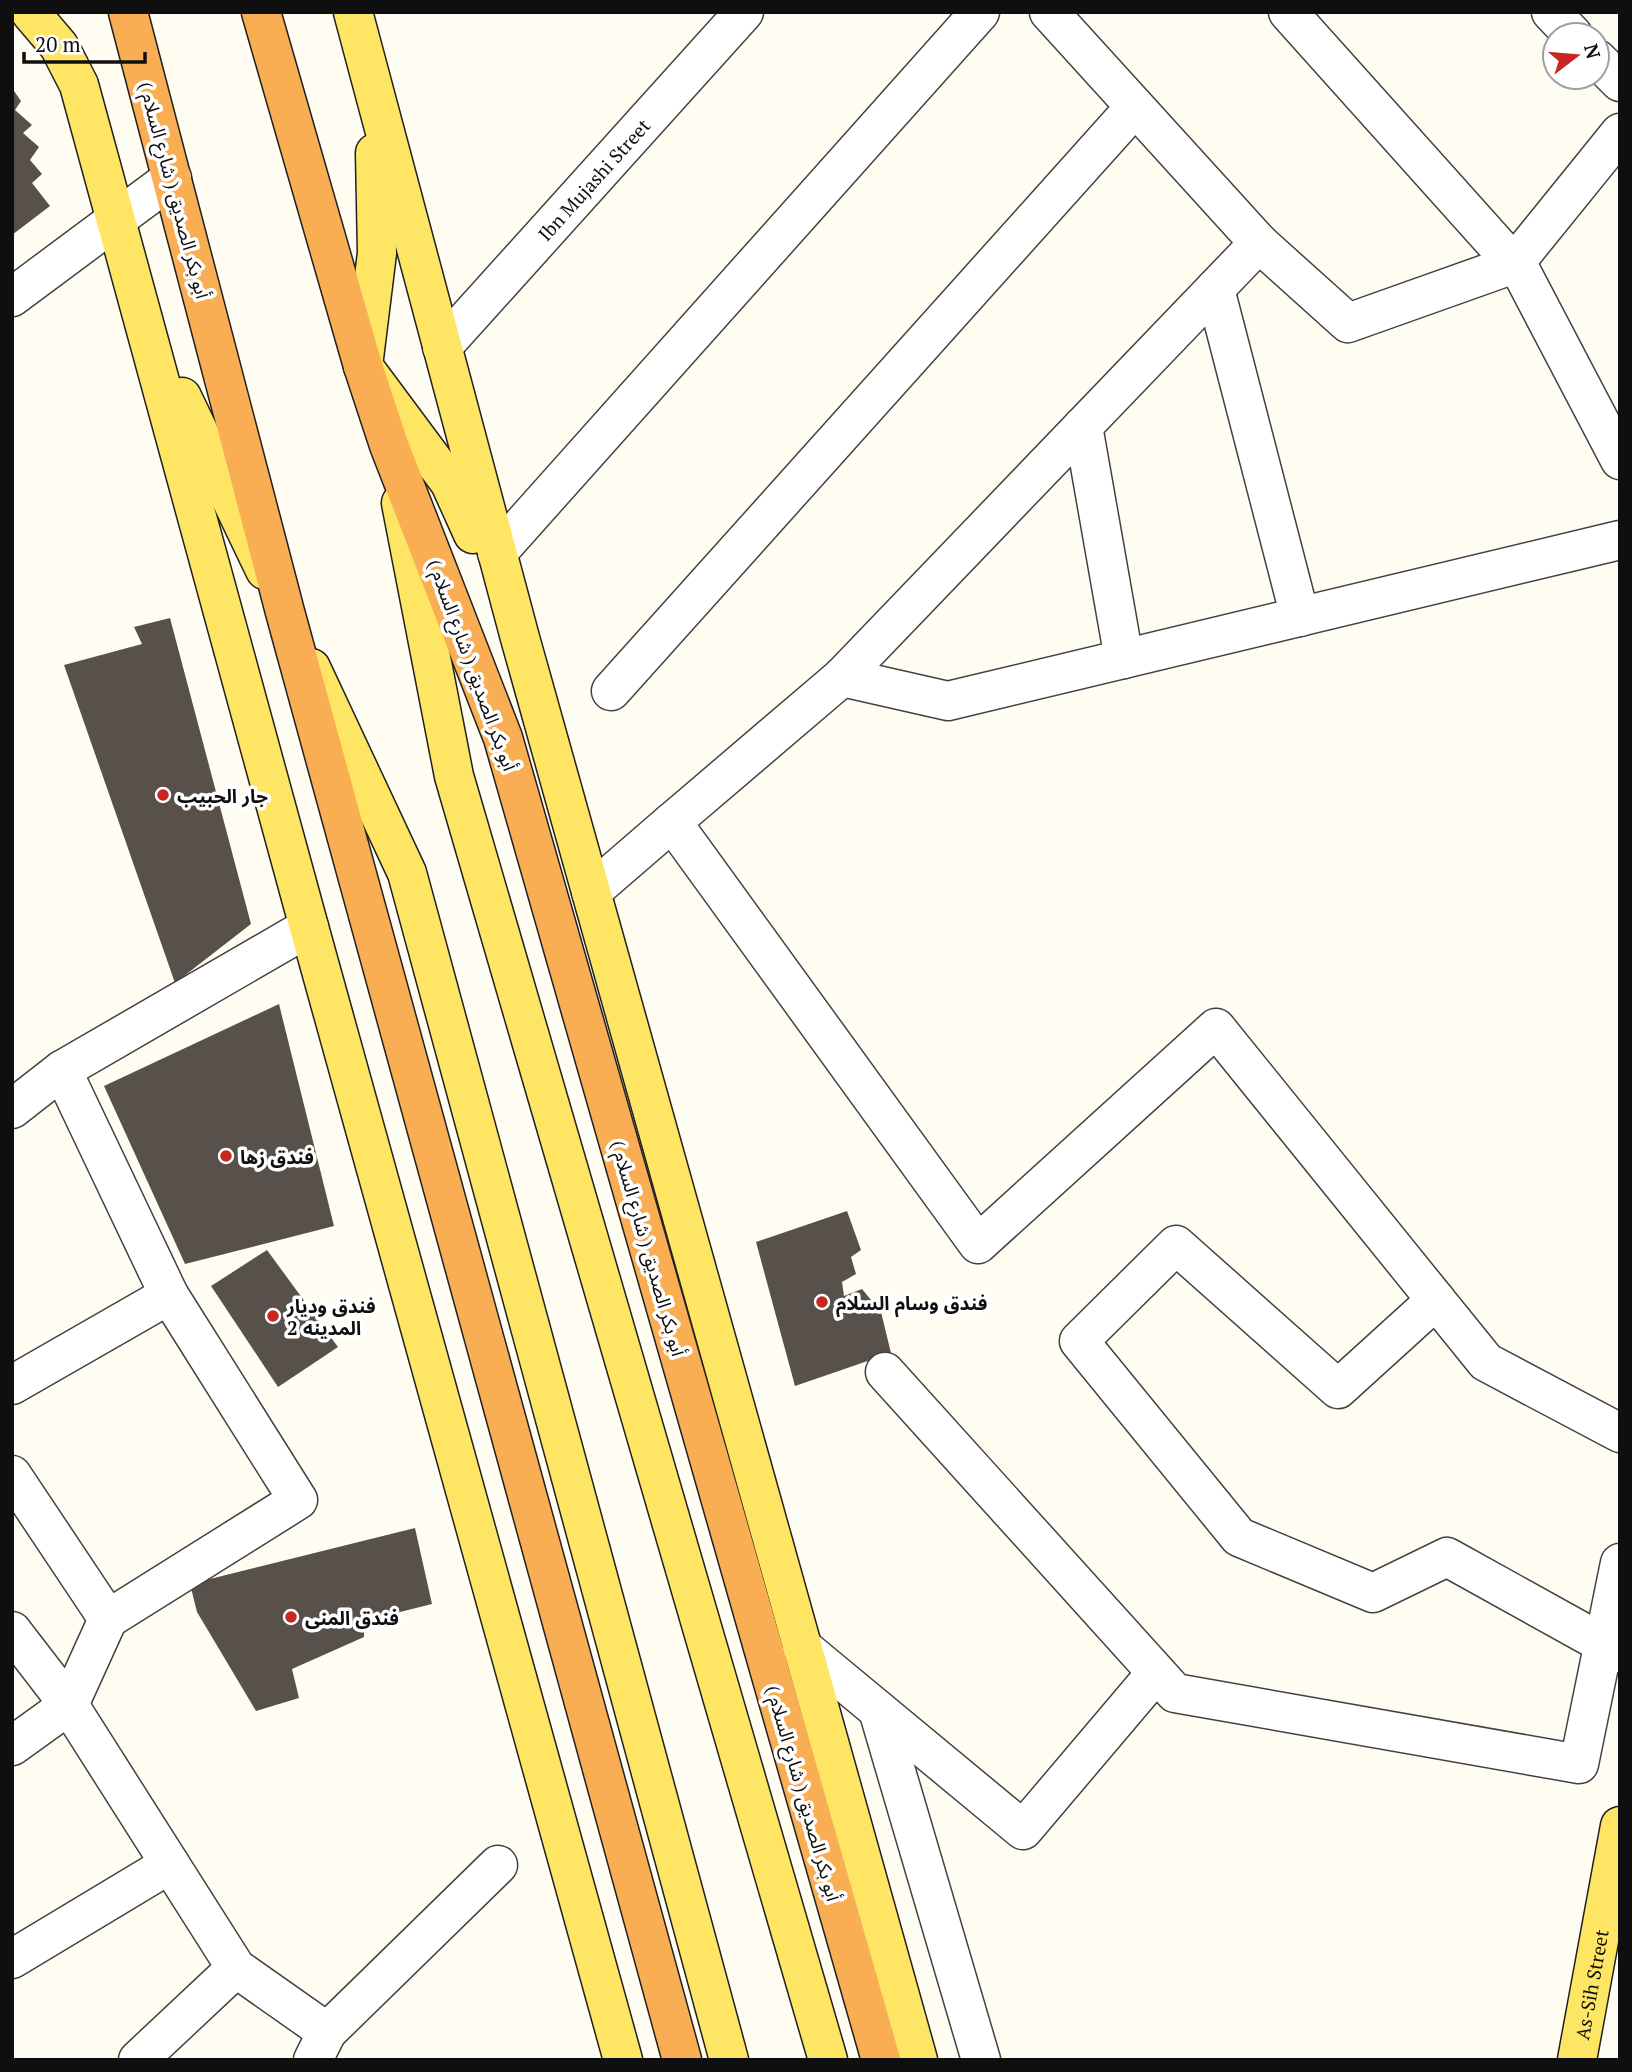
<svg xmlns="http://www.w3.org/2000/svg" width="1632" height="2072" font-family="'PT Serif','Noto Sans Arabic',serif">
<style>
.building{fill:#58514b}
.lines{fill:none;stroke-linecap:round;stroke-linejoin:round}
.minor-casing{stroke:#424242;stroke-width:41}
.major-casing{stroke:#202020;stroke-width:41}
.highway-casing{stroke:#202020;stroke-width:41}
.minor{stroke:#fff;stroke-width:38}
.major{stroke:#fee563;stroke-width:38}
.highway{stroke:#faae54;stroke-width:38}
.poi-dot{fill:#c62720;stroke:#fff;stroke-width:2.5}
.labels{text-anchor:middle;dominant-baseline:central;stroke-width:7;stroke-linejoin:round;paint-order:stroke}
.street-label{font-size:19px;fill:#0f0f0f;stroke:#fff}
.poi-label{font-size:19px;font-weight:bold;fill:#0f0f0f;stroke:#fff;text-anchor:start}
</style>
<rect width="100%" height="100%" fill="#fffdf1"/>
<g class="building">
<polygon points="12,88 21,101 15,110 32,125 23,133 39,147 30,160 42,174 32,183 50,206 12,235"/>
<polygon points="170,618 251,924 175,983 64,665 142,644 134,627"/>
<polygon points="279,1004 334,1226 185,1264 104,1086"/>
<polygon points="847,1211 861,1250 851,1257 856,1274 842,1282 844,1296 862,1289 881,1312 891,1353 795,1386 756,1242"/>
<polygon points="267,1250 338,1347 278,1387 211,1286"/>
<polygon points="415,1528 432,1604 364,1621 364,1637 292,1669 299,1698 256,1711 197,1612 190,1584"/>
</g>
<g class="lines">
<g class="minor-casing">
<g id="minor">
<polyline points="1049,12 1259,243 842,677 948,701 1620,540"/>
<polyline points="1288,12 1522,273 1620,460"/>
<polyline points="1551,12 1573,35"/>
<polyline points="1597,59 1620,82"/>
<polyline points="1259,243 1348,323 1514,264 1620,133"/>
<polyline points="1215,289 1300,617"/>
<polyline points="12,297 172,178"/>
<path id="s1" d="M 442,347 L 744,12"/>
<polyline points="1083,426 1124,659"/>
<polyline points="497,553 980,12"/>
<polyline points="842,677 672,822 978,1244 1216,1028 1486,1362 1620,1433"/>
<polyline points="611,691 1135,107"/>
<polyline points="591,892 672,822"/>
<polyline points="12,1109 62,1070 309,927"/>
<polyline points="1436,1300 1338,1389 1176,1245 1079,1341 1239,1537 1373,1593 1447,1557 1620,1653"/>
<polyline points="885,1372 1175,1693 1579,1764 1620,1563"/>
<polyline points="12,1385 169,1295"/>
<polyline points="12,1475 108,1619"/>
<polyline points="12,1631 69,1705 236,1968 327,2032"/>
<polyline points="802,1647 1023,1830 1156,1673"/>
<polyline points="878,1710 981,2060"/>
<polyline points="12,1746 69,1705 108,1619 298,1500 169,1295 62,1070"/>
<polyline points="12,1959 170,1864"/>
<polyline points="138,2060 236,1968"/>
<polyline points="313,2060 327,2032 498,1865"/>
</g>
</g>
<g class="major-casing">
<g id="major">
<polyline points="30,12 59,46 79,85 309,927 623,2060"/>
<polyline points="353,12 520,638 918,2060"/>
<polyline points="375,153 377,253 363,366 450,483 473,534"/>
<polyline points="182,397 265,570"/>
<polyline points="401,503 454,776 828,2060"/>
<polyline points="311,668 407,873 729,2060"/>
<path id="s2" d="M 1577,2060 L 1620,1826"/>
</g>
</g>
<g class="highway-casing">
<g id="highway">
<polyline points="128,12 285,612 682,2060"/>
<polyline points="261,12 363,366 389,445 503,738 881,2060"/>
</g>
</g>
<use href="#minor" class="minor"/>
<use href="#major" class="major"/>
<use href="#highway" class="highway"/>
</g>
<g class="poi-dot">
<circle cx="163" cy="795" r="7"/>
<circle cx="226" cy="1156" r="7"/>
<circle cx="822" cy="1302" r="7"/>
<circle cx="273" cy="1316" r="7"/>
<circle cx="291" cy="1617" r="7"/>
</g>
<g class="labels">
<g class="street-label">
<text stroke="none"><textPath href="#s1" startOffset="226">Ibn Mujashi Street</textPath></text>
<text transform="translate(175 190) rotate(75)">( شارع السلام ) أبو بكر الصديق</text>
<text transform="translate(473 665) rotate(70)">( شارع السلام ) أبو بكر الصديق</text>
<text transform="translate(649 1248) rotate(74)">( شارع السلام ) أبو بكر الصديق</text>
<text transform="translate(804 1793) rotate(74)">( شارع السلام ) أبو بكر الصديق</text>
<text stroke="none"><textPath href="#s2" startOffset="77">As-Sih Street</textPath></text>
</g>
<g class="poi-label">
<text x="177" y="795">جار الحبيب</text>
<text x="240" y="1156">فندق زها</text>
<text x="836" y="1302">فندق وسام السلام</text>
<text x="287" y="1305">فندق وديار<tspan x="287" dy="22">المدينه 2</tspan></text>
<text x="305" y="1617">فندق المنى</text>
</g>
</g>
<rect width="1632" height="2072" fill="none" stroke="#0f0f0f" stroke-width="28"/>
<g transform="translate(1576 56) rotate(74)"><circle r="33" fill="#ffffff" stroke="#9f9f9f" stroke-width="2"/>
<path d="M0-5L12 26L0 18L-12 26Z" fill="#c62720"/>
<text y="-10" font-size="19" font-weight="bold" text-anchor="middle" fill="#0f0f0f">N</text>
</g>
<path d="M24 52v10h121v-10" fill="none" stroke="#0f0f0f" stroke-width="3.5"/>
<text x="35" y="52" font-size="21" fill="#0f0f0f" stroke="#ffffff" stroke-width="5" paint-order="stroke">20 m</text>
</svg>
